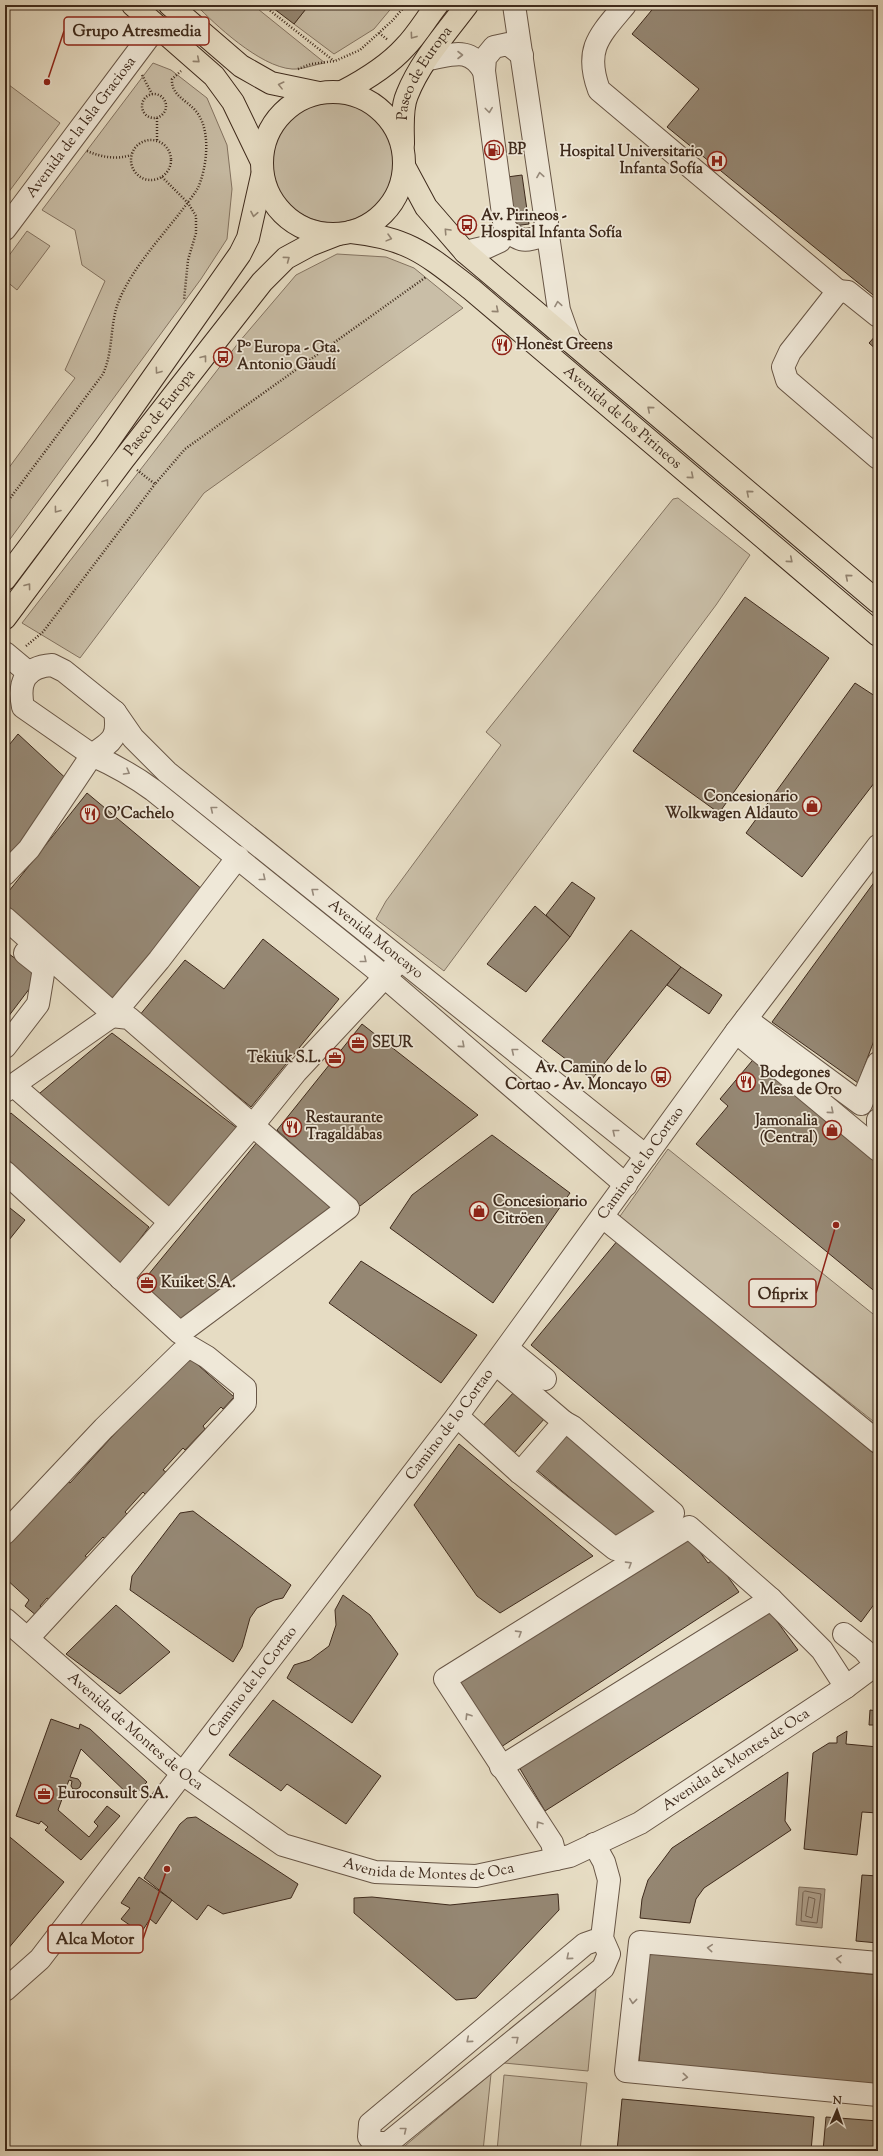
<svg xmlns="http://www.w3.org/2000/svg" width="883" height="2156" font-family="'Sorts Mill Goudy',serif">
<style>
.green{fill:#c9bea7;stroke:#847462}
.water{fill:#ad9f8a;stroke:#81705e}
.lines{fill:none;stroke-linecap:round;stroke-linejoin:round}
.shore{stroke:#766453;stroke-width:1}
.building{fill:#958773;stroke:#3e2a1c}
.minor-casing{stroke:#685646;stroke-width:24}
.major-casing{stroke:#3e2a1c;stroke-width:24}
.path{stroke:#3e2a1c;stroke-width:2.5;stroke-dasharray:1 2;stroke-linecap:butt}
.minor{stroke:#efe8d8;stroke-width:22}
.major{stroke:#e6dcc3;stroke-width:22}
.oneway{stroke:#928370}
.oneway2{stroke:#96897a}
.labels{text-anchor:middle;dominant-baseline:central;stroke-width:3.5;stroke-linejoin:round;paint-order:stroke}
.street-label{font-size:15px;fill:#3e2a1c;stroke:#efe8d8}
.poi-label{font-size:15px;font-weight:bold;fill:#3e2a1c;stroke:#efe8d8;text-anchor:start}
.leader{fill:none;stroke:#8f2418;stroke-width:1.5}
.callout-dot{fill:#8f2418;stroke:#efe8d8;stroke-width:1.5}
.callout{fill:#efe8d8;stroke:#8f2418;stroke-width:1.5}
.callout-label{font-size:16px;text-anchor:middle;font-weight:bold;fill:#3e2a1c}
</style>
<rect width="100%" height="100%" fill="#e6dcc3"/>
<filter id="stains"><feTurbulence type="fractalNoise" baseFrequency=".005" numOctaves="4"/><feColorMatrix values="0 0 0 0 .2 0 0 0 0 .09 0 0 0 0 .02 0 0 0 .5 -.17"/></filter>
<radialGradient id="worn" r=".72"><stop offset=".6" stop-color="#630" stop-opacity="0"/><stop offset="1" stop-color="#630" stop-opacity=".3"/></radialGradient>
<g class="green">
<path d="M 203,5 L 253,5 L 325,63 C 316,64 307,68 298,69 C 267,72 221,30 200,9 Z"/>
<polygon points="309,5 394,5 374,29 334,54 294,24"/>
<polygon points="153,63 171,70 207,98 227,145 232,189 227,239 201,279 5,546 5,473 75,378 65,370 105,281 82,265 75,230 42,210"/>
<polygon points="5,82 60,123 5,197"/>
<circle cx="333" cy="162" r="61"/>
<polygon points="27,231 50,246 17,290 5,280 5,261"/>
<polygon points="337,254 386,257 414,268 463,308 204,493 80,658 22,623 239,342 296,275"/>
<polygon points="678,498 750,555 716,605 444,971 376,919 386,901 501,745 486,732 673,499"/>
<polygon points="668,1149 878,1318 878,1425 618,1219"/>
<polygon points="596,1989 588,2071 504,2063"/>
<polygon points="491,2074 483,2151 400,2150"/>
<polygon points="504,2075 587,2083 580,2151 497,2151"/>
</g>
<polygon class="water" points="799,1887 825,1889 822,1928 796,1925"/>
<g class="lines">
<g class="shore">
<polygon points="805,1891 821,1894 817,1923 801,1921 803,1893"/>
<polygon points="809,1897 815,1899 812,1918 806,1916"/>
</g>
</g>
<g class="building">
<polygon points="269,5 309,5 294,24"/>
<polygon points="656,5 878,5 878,299 667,127 699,89 632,34"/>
<polygon points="522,175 529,224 514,226 507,177"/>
<polygon points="878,333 878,351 869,343"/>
<polygon points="745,597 829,658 719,813 633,751"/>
<polygon points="855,683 878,698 878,778 802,877 746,833"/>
<polygon points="18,734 72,784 5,862 5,750"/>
<polygon points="87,793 203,890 109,1005 5,916 5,896"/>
<polygon points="878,877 878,1030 858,1083 772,1022"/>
<polygon points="572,882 595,898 570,937 546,915"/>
<polygon points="535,906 570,937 526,992 487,964"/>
<polygon points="631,930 681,967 592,1079 542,1041"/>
<polygon points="263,939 339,999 251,1107 139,1016 185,960 224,989"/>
<polygon points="5,951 39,976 5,1021"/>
<polygon points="681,967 722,995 709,1014 667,985"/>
<polygon points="362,1024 478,1115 360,1206 277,1130"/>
<polygon points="112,1033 237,1128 169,1207 34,1098"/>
<polygon points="757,1055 878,1155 878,1294 696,1144 728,1106 720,1099"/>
<polygon points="11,1113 149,1227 115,1272 5,1171 5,1118"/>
<polygon points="492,1135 570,1193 493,1303 390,1228 412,1195"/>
<polygon points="258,1141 339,1206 187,1324 139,1286"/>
<polygon points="5,1204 25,1220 5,1245"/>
<polygon points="618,1240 878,1457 878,1599 861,1622 531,1345"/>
<polygon points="361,1261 477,1335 441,1383 329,1303"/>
<polygon points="189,1357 234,1397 223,1409 221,1407 203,1426 205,1429 185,1450 183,1448 163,1470 166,1472 146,1495 143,1492 125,1512 127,1514 105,1539 103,1537 85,1556 88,1558 50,1600 47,1598 40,1606 43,1610 37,1616 25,1606 29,1600 5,1578 5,1539 67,1481 70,1483 128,1419 129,1420"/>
<polygon points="515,1391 545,1418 509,1459 478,1431"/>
<polygon points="570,1430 665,1509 618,1538 537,1470"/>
<polygon points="459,1444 593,1556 500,1613 477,1596 414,1505"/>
<polygon points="193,1511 291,1585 283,1598 274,1600 257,1608 250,1618 242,1647 233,1662 130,1590 132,1576 180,1513"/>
<polygon points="689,1537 708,1563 715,1559 739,1592 501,1747 460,1681"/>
<polygon points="343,1595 370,1615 398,1654 352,1723 287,1678 294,1665 310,1660 329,1646 336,1625 335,1610"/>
<polygon points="116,1605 170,1652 120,1694 66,1654"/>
<polygon points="768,1609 798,1650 545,1811 519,1767"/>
<polygon points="273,1700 381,1776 346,1824 287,1784 281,1791 229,1755"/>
<polygon points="870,1710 878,1711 878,1725 869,1725"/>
<polygon points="51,1719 79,1729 80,1724 90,1729 147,1782 132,1798 81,1749 70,1777 78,1779 81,1783 80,1787 77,1789 73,1789 71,1786 72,1781 69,1780 58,1810 89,1837 98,1826 94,1822 107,1806 120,1816 81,1860 45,1830 48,1827 41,1821 39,1824 16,1816"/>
<polygon points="847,1731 846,1744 878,1747 878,1813 862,1812 857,1855 804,1849 813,1753 829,1743 837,1743 837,1737"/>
<polygon points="788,1772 785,1821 791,1830 704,1888 696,1899 690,1923 640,1918 642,1899 648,1880 672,1848"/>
<polygon points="196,1817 298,1884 291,1898 223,1914 208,1905 197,1920 144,1878 180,1824 187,1818"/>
<polygon points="5,1833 64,1882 7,1950 5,1948"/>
<polygon points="862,1875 878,1876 878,1943 856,1941"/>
<polygon points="139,1877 172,1900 156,1924 150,1919 141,1933 121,1919 130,1908 121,1903"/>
<polygon points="558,1894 559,1910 476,1998 456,2000 354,1913 354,1898 372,1897 450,1905"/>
<polygon points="649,1952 878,1975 878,2084 639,2062"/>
<polygon points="622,2099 814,2117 811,2151 617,2151"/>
<polygon points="826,2117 878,2121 878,2151 823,2151"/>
</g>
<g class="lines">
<g class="minor-casing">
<g id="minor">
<polyline points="514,5 559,310 570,341"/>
<path d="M 625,5 C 599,36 584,49 599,90 L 838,291 L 790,352 L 783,367 L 787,380 L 878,458"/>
<path d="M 428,59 C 453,55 469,46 484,71"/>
<path id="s1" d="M 5,229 L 157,26"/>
<path d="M 505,229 C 519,240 523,243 541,236 L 547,221"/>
<polyline points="465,252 487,247 500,241 505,229 484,71 485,58 494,47 508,44 522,55"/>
<polyline points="838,291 848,292 878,316"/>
<polyline points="5,653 29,673"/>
<path d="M 52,665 L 64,671 L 115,712 C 119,737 113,741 92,755 L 23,707 C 18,682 25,667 52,665 Z"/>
<path id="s2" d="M 115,712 L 133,738 L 167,772 L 646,1156"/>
<path d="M 5,874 L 29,849 L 92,755 C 114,765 134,776 153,790 L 373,967 L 626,1185"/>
<polyline points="5,918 109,1010 112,1016"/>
<polyline points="746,1019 861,1104 878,1063"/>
<polyline points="736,1032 878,1150"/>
<polyline points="5,1047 38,1004 44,968 25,953"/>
<polyline points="13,1085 170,1222 253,1125 296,1072 394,967"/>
<polyline points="5,1091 112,1016 159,960 238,857"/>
<polyline points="878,1120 878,1124"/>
<polyline points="5,1172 180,1333 348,1208 129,1018 112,1016"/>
<polyline points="603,1217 878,1442"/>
<polyline points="121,1279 170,1222"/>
<polyline points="507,1348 545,1379"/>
<polyline points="496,1364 564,1422 520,1473"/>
<polyline points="457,1416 520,1473 615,1549 673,1513 573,1427 564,1422"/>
<polyline points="5,1533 104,1428 182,1352 190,1347 207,1357 245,1388 245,1403 28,1638"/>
<path id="s3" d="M 5,1619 L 183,1774 L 283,1845 L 375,1872 L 476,1876 L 570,1856 L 640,1823 L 846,1687 L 878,1663"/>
<polyline points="844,1634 864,1650 876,1664"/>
<polyline points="501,1767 771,1599"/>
<polyline points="594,1844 604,1862 609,1880 602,1938 609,1954 603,1968 388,2143 374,2143 369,2137 370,2124 585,1944 602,1938"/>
<polyline points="556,1859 552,1843 445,1679 689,1527 771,1599 822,1650 846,1687"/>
<polyline points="878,1963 640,1942 626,2071 878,2095"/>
<path id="s4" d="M 5,1990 L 40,1959 L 457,1416 L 736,1032 L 878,846"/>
</g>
</g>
<g class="major-casing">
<g id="major">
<polyline points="133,5 214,76 233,102 261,160"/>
<polyline points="170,5 241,66 271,83 319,93"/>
<path d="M 342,92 C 365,80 388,66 405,47 C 417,35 426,19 437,5"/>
<circle cx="333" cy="163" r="71"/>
<path id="s5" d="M 403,144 C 403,129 401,109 407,95 C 420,62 446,33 467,5"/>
<polyline points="404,166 426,207 465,252 878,602"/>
<path id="s6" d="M 351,232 C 409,238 427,255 471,289 L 878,635"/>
<polyline points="5,579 105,446 240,254 248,238 262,176"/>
<path id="s7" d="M 5,618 L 123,460 L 262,282 L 286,258 L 310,245 L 338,234"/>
</g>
</g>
<g class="path">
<polyline points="263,5 334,61"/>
<polyline points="379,33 388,40"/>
<polyline points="298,69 311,64 335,61 360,50 392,21 406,5"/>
<polyline points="142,75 152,94"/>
<circle cx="154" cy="106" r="12"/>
<polyline points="157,118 157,141"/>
<circle cx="151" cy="160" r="20"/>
<path d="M 87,151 C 101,157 116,160 131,155"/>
<polyline points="162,177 188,203 196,216 196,233 188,260 184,300"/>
<polyline points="137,470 155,484 185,449 426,277"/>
<path d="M 5,505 L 103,374 C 113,352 110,328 117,306 C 131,265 174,225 198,188 C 207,167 212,129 195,110 C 186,100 171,95 172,79 L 181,71"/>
<polyline points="26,646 43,632 155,484"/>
</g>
<use href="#minor" class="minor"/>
<use href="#major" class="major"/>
</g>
<defs><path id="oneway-chevron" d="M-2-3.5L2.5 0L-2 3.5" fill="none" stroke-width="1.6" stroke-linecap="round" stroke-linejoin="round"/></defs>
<g class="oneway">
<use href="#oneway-chevron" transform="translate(413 36) rotate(126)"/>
<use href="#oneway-chevron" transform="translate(197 60) rotate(40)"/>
<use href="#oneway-chevron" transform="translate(281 85) rotate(-166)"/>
<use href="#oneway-chevron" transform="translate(254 214) rotate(101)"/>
<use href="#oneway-chevron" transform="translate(447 231) rotate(-133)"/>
<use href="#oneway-chevron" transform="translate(389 238) rotate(15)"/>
<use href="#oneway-chevron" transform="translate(287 259) rotate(-37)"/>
<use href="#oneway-chevron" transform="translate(496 310) rotate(40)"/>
<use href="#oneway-chevron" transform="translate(204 358) rotate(-52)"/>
<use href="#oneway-chevron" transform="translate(158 371) rotate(126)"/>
<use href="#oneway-chevron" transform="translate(650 409) rotate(-140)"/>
<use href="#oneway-chevron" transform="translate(691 476) rotate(40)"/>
<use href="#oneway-chevron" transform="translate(106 482) rotate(-53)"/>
<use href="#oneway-chevron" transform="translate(749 493) rotate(-140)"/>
<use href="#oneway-chevron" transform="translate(57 510) rotate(127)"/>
<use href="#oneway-chevron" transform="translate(790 560) rotate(40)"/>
<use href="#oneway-chevron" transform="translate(848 577) rotate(-140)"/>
<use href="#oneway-chevron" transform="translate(28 586) rotate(-53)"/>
</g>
<g class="oneway2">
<use href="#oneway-chevron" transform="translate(460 55)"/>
<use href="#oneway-chevron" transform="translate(489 110) rotate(83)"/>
<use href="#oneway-chevron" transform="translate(540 175) rotate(-99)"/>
<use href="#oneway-chevron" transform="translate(558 304) rotate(-99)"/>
<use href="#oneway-chevron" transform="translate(127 772) rotate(30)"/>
<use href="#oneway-chevron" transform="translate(213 809) rotate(-141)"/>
<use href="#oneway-chevron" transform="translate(263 878) rotate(39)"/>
<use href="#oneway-chevron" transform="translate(314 891) rotate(-141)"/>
<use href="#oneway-chevron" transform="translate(364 960) rotate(39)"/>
<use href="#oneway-chevron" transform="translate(462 1045) rotate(41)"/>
<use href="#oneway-chevron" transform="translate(514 1051) rotate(-141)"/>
<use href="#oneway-chevron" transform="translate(831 1111) rotate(40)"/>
<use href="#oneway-chevron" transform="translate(615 1132) rotate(-141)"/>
<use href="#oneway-chevron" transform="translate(629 1564) rotate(-32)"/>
<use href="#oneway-chevron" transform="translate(519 1633) rotate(-32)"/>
<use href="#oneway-chevron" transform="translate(468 1716) rotate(-122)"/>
<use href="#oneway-chevron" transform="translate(539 1824) rotate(-124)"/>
<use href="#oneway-chevron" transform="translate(710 1948) rotate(-175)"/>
<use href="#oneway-chevron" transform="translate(569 1957) rotate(140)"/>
<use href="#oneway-chevron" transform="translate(839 1959) rotate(-175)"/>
<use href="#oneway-chevron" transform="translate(633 2001) rotate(96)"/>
<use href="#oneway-chevron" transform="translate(516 2039) rotate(-39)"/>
<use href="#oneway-chevron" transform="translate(469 2040) rotate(140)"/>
<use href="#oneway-chevron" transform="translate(685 2077) rotate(5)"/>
<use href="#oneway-chevron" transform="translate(404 2130) rotate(-39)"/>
</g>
<defs>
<g id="fuel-ring" transform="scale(1)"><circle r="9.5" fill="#efe8d8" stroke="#8f2418" stroke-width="1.5"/><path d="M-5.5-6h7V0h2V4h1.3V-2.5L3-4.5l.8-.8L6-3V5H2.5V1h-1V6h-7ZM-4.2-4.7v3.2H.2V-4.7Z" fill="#8f2418"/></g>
<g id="hospital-ring" transform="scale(1)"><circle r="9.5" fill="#efe8d8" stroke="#8f2418" stroke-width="1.5"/><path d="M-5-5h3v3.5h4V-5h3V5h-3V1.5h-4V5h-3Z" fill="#8f2418"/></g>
<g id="bus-ring" transform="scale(1)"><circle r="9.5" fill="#efe8d8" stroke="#8f2418" stroke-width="1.5"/><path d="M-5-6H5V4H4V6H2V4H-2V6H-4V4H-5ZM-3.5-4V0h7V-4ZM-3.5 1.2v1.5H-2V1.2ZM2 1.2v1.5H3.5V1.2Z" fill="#8f2418"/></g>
<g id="restaurant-ring" transform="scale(1)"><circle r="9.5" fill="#efe8d8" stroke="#8f2418" stroke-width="1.5"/><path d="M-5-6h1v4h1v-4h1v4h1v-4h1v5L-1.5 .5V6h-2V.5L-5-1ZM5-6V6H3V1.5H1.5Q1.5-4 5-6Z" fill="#8f2418"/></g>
<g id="shop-ring" transform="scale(1)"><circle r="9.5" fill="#efe8d8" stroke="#8f2418" stroke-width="1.5"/><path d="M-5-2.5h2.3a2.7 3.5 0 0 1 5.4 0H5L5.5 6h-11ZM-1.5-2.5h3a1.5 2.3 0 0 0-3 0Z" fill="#8f2418"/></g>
<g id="office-ring" transform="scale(1)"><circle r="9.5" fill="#efe8d8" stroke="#8f2418" stroke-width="1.5"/><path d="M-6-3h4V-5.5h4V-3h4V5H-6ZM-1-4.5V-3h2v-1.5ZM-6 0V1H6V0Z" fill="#8f2418"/></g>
</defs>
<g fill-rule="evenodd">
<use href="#fuel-ring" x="494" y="150"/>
<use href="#hospital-ring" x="717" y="161"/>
<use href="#bus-ring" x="467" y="225"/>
<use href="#restaurant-ring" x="502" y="345"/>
<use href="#bus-ring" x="223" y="357"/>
<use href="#shop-ring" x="812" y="806"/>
<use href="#restaurant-ring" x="90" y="814"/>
<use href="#office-ring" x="358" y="1043"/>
<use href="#office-ring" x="335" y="1058"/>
<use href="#bus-ring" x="661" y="1077"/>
<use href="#restaurant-ring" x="746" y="1082"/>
<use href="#restaurant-ring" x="292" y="1127"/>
<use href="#shop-ring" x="832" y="1130"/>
<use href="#shop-ring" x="479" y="1211"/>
<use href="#office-ring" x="147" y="1283"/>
<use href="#office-ring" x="44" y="1794"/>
</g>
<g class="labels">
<g class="street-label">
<text stroke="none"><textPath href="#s5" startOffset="76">Paseo de Europa</textPath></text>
<text stroke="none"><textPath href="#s1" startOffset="127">Avenida de la Isla Graciosa</textPath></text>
<text stroke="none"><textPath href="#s7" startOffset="257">Paseo de Europa</textPath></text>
<text stroke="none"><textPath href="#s6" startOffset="334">Avenida de los Pirineos</textPath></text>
<text stroke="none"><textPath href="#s2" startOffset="347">Avenida Moncayo</textPath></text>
<text stroke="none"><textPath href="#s4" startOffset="1044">Camino de lo Cortao</textPath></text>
<text stroke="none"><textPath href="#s4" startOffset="720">Camino de lo Cortao</textPath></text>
<text stroke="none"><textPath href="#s4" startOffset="396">Camino de lo Cortao</textPath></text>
<text stroke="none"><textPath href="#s3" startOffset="172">Avenida de Montes de Oca</textPath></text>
<text stroke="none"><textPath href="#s3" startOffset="844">Avenida de Montes de Oca</textPath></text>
<text stroke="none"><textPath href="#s3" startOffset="508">Avenida de Montes de Oca</textPath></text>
</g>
<g class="poi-label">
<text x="508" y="150">BP</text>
<text x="703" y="152" text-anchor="end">Hospital Universitario<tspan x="703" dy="17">Infanta Sofía</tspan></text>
<text x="481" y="216">Av. Pirineos -<tspan x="481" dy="17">Hospital Infanta Sofía</tspan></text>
<text x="516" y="345">Honest Greens</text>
<text x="237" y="348">Pº Europa - Gta.<tspan x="237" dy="17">Antonio Gaudí</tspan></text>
<text x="798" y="797" text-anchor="end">Concesionario<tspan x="798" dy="17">Wolkwagen Aldauto</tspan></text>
<text x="104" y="814">O'Cachelo</text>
<text x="372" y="1043">SEUR</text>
<text x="321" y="1058" text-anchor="end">Tekiuk S.L.</text>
<text x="647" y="1068" text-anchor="end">Av. Camino de lo<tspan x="647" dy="17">Cortao - Av. Moncayo</tspan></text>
<text x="760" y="1073">Bodegones<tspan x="760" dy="17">Mesa de Oro</tspan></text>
<text x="306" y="1118">Restaurante<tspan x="306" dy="17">Tragaldabas</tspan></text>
<text x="818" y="1121" text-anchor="end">Jamonalia<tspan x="818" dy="17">(Central)</tspan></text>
<text x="493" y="1202">Concesionario<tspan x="493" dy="17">Citröen</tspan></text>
<text x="161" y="1283">Kuiket S.A.</text>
<text x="58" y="1794">Euroconsult S.A.</text>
</g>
</g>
<path class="leader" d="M47 82L64 31M836 1225L816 1293M167 1869L143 1939"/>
<g class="callout-dot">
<circle cx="47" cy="82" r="4"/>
<circle cx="836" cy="1225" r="4"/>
<circle cx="167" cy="1869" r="4"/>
</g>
<g class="callout">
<rect x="64" y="17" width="145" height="28" rx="4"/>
<rect x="749" y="1279" width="67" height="28" rx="4"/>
<rect x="48" y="1925" width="95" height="28" rx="4"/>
</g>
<g class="callout-label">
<text x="137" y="36">Grupo Atresmedia</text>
<text x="783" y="1299">Ofiprix</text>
<text x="95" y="1944">Alca Motor</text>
</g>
<rect width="883" height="2156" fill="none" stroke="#e6dcc3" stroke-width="20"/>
<rect x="6" y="6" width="871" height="2144" fill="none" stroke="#3e2a1c" stroke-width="2"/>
<rect x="10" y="10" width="863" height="2136" fill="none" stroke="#3e2a1c"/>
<g transform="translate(837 2110) rotate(2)" stroke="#efe8d8" stroke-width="3" paint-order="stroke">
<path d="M0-3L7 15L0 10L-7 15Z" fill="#3e2a1c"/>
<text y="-6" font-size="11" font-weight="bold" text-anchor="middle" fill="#3e2a1c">N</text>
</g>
<rect width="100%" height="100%" filter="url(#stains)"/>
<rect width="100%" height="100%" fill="url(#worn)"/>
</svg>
